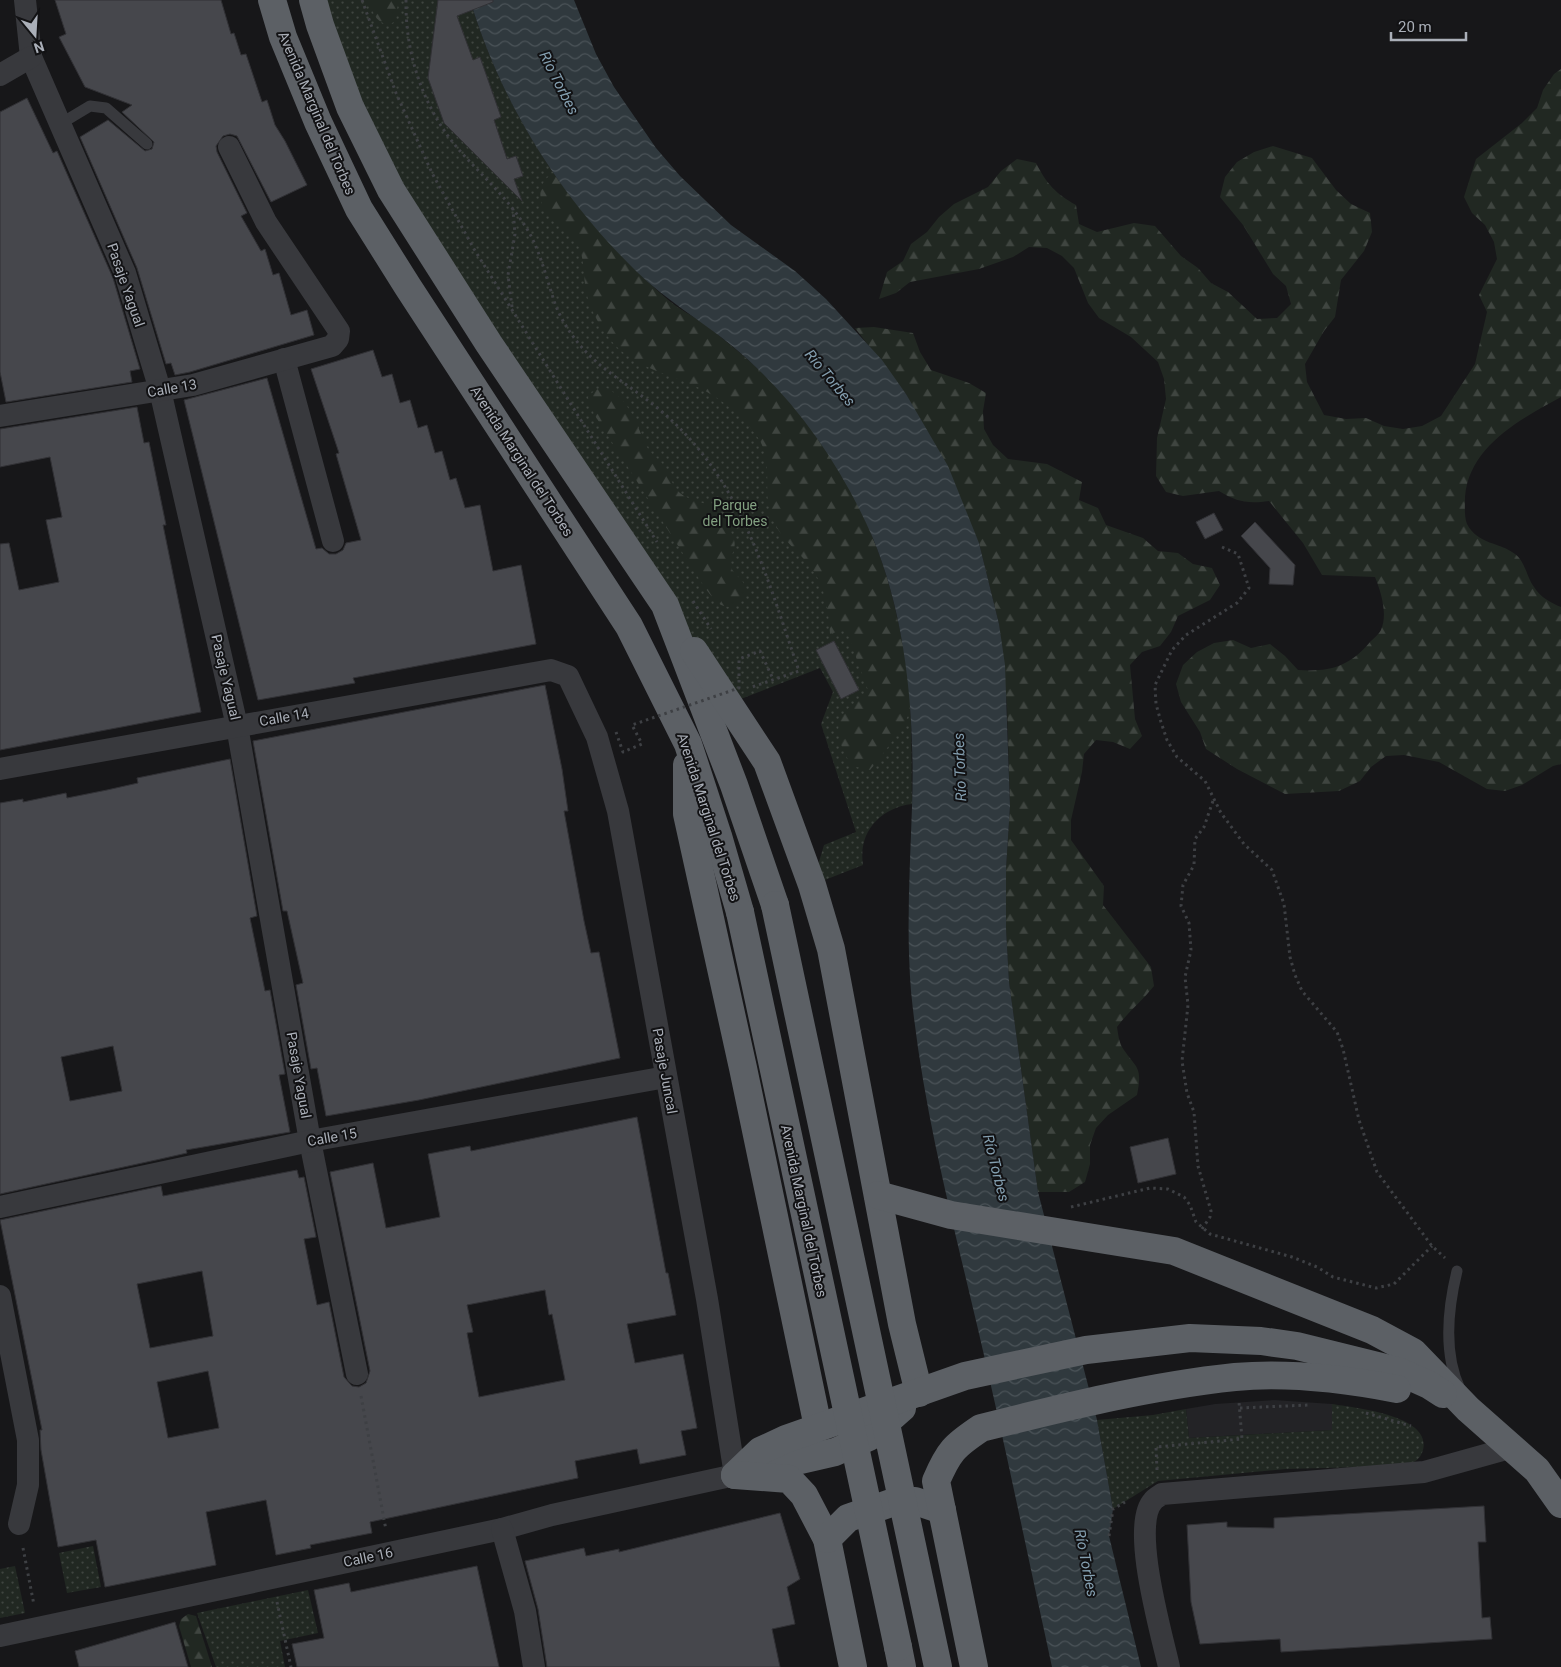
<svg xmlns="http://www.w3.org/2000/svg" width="1561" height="1667" font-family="Roboto,sans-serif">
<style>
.built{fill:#232326}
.grass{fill:url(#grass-dots)}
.forest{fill:url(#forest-firs)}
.water{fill:url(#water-waves)}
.building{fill:#46474c;stroke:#313135;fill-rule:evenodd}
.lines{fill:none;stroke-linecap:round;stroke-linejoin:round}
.path{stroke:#3e4044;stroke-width:3;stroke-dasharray:2.5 4;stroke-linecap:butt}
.service{stroke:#38393d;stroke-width:11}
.minor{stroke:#38393d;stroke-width:22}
.trunk{stroke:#5c6065;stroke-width:28}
.path-bridge{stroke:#3e4044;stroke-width:3;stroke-dasharray:2.5 4;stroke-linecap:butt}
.trunk-bridge{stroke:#5c6065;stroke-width:28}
.labels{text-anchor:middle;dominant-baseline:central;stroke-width:4;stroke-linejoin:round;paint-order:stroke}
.street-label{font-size:14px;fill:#aaafb8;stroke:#121214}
.park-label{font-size:14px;fill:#83a182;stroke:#121214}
.water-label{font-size:15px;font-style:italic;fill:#849fb0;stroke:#121214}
</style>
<defs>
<pattern id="grass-dots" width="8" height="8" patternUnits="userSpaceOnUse" patternTransform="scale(1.25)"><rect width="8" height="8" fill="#212822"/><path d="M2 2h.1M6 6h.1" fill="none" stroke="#3f4540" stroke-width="1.8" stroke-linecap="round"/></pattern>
<pattern id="forest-firs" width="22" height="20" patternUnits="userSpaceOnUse" patternTransform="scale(1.25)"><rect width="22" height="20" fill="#212822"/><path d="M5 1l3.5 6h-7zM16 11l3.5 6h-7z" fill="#3f4540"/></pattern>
<pattern id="water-waves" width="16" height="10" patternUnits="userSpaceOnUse" patternTransform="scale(1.25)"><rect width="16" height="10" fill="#30393e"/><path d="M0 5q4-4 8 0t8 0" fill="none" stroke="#4b5358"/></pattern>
</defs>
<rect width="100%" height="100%" fill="#171719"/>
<polygon class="built" points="1274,1400 1332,1404 1332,1430 1189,1438 1186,1409 1215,1404"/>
<g class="grass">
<path d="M 313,0 L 470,0 C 505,116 576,222 668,300 C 679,309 692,316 704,324 C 728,343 762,373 783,395 C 854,471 893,572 907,675 C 913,717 911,762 912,804 C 880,808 858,832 863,865 L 812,885 L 824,845 L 856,832 L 821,724 L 833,692 L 820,668 L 728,704 L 436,264 Z"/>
<path d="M 1332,1404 C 1355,1408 1432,1415 1423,1450 C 1419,1463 1410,1464 1399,1466 L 1286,1469 L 1158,1481 L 1113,1509 L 1097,1420 L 1153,1415 L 1186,1409 L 1189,1438 L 1332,1430 Z"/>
<polygon points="93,1546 101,1587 67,1593 59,1553"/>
<polygon points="15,1566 25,1613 0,1618 0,1569"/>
<polygon points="308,1590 318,1633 280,1641 285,1667 216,1667 197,1613"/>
</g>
<g class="forest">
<path d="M 369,0 L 398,0 L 396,21 L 388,25 C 375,21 373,13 369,0 Z"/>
<path d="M 1561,69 L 1561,397 C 1521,419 1469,446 1465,497 C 1465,505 1464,517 1467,524 C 1478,545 1500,542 1515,554 C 1525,561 1527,578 1534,587 C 1540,597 1551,603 1561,607 L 1561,764 L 1553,766 L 1522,785 L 1505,791 L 1487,789 L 1439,762 L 1404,755 L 1386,756 L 1371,767 L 1360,781 L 1339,791 L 1285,794 L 1237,769 L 1206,749 L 1200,732 L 1181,702 L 1176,684 L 1183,665 L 1197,652 L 1214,643 L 1233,640 L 1251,648 L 1270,644 L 1285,656 L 1298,670 C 1330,672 1349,667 1370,642 C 1373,639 1379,634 1381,630 C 1388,614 1381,592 1375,577 L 1322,575 L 1303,543 L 1269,501 C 1248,504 1237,502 1219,491 L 1183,496 L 1166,492 L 1156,476 L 1157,438 L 1166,399 L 1164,379 L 1158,362 L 1131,337 L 1099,318 L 1088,303 L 1074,268 L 1062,256 L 1047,248 L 1029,247 L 1013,257 L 979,269 L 910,282 L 896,293 L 879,299 L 887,272 L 903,261 L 911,244 L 927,232 L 939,217 L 954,204 L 988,187 L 1001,171 L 1017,159 L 1036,163 C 1046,183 1056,194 1076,205 L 1079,224 L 1097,232 L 1134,223 L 1155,226 L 1181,256 L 1198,268 L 1211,283 L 1228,292 L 1257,319 L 1277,318 L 1291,304 L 1286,286 L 1273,274 L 1243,225 L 1220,197 L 1225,177 L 1237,162 L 1254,152 L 1273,146 L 1312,158 L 1336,190 L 1351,204 L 1370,213 L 1372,232 L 1364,251 L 1341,280 L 1335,317 L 1324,331 L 1305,364 L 1307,382 L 1324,415 L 1346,419 L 1366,418 L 1384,426 L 1403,429 L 1422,426 L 1441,416 L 1475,364 L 1487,312 L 1479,295 L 1497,259 L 1494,242 L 1485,225 L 1472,213 L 1464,197 L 1476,159 L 1522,123 L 1537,108 L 1543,90 L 1554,74 Z"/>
<path d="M 553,173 C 587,219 625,264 669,301 C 680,310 693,316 704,324 C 722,338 740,352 756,367 C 826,432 878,524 897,617 C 902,638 913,691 910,710 C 907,724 880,758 870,770 L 852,766 C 830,731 834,714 869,693 L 846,629 L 830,634 C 829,614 826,592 816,575 C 803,553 779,540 771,515 C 762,488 775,459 756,435 C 741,414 718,396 695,386 C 668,374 639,368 617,347 C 603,333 590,311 586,291 C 583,275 585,253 575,240 C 570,232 562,229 555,223 C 539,208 533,186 553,173 Z"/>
<path d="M 874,327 L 913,333 L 920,352 L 931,370 L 969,383 L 986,393 L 983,411 L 984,429 L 993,445 L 1008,459 L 1047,464 L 1082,482 L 1079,500 L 1098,508 L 1106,525 L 1143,538 L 1158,551 L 1178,553 L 1193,564 L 1212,568 L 1220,585 L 1210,600 L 1178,616 L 1171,632 L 1160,646 L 1142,652 L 1130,665 L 1135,719 L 1142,736 L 1130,749 L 1113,742 L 1096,740 L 1084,754 L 1082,772 L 1071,820 L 1071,840 L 1104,886 L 1103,905 L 1151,967 L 1154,986 C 1142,1001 1128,1012 1117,1027 C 1118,1033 1119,1042 1122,1047 C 1136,1069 1143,1065 1137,1095 L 1108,1115 L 1096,1128 L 1090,1145 L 1090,1164 L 1085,1182 L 1069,1192 L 1038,1192 L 1009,982 L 1006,928 L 1006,869 L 1010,806 L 1007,706 L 999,624 L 979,543 L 906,394 L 855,328 Z"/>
<path d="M 605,387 C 631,401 635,422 647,447 C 651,455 660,459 665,467 C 670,474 671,483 677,490 C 684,499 698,500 707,505 C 721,511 730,527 734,540 C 737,549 729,557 731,566 C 732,574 741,577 744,584 C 751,596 737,610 724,606 C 716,604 711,595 705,588 L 594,414 L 588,397 L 595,390 Z"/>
<polygon points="188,1614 196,1616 212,1667 191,1667 179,1626 181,1619"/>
</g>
<path class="water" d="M 470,0 L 574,0 L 596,54 L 614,87 L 656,148 L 680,176 L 731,225 L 795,271 L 826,299 L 882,360 L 906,394 L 948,466 L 979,543 L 999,624 L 1005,665 L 1010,806 L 1006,869 L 1006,928 L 1009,982 L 1038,1192 L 1097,1420 L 1113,1509 L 1109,1536 L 1141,1667 L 1052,1667 C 1027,1553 1004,1439 977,1325 C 951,1215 922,1104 911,991 C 906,929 910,869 912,807 C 915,718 907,619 872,536 C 840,463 793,396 731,345 C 700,320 666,300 637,272 C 560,197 501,103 470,0 Z"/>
<g class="building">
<polygon points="55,0 221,0 231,34 234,33 241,55 246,54 262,102 267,100 275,125 285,141 307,185 271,202 237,136 230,134 223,136 216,146 217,152 247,213 241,216 261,251 265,249 273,275 279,273 291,315 307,310 314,335 190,372 175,375 171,363 166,364 137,268 80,137 108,120 145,151 152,149 154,142 122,112 132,105 85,87 59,37 66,34"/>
<polygon points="438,0 493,0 493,2 457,16 473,60 480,57 501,117 494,120 507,159 516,156 523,176 514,179 522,201 444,123 428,78"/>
<polygon points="27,98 53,153 57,151 113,278 140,369 130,371 132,382 6,402 0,372 0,112"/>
<polygon points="373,350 382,377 392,374 400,403 410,400 418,428 427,425 435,453 442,451 450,480 456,478 465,508 480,505 493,571 521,565 536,644 353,678 355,683 258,700 184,400 267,378 316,549 322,548 329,554 336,554 343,550 346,543 361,540 336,454 339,453 311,369"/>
<polygon points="137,407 144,443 149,442 166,525 163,525 201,712 0,750 0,544 9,543 19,590 59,582 46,520 62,517 50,457 0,467 0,429"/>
<polygon points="1214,513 1223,530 1205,539 1196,522"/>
<polygon points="1255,522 1295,565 1293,585 1269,584 1270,568 1241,536"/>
<polygon points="834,641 859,690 841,699 816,650"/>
<polygon points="545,685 562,769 568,811 564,811 584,921 591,953 599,952 620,1058 419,1100 326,1116 317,1068 311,1069 296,985 303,983 287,911 283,911 253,741"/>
<path d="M 230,759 L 257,916 L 250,918 L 265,991 L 270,990 L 285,1074 L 279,1075 L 290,1132 L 186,1150 L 187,1153 L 156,1160 L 0,1194 L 0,803 L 23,799 L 23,802 L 66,793 L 67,798 L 107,790 L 138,783 L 137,778 ZM 113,1046 L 122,1091 L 70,1101 L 61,1057 Z"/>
<path d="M 637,1117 L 666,1273 L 668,1273 L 676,1315 L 627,1324 L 635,1363 L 683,1354 L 697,1428 L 681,1431 L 686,1455 L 640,1464 L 637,1449 L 575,1461 L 578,1478 L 370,1522 L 372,1533 L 310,1545 L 311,1548 L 276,1555 L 266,1500 L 206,1512 L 216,1565 L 105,1587 L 96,1540 L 58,1547 L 41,1450 L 40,1430 L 42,1430 L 0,1220 L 161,1186 L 163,1196 L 297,1170 L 299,1178 L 304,1177 L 316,1237 L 304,1239 L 317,1305 L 329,1302 L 344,1377 L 352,1386 L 359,1387 L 366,1383 L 370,1371 L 330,1172 L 373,1163 L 386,1228 L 440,1217 L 428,1154 L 470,1146 L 471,1151 ZM 202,1271 L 213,1336 L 150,1348 L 137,1284 ZM 545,1290 L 549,1315 L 552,1314 L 565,1380 L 479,1397 L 467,1333 L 473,1332 L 467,1305 ZM 208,1371 L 219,1428 L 168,1438 L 157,1382 Z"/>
<polygon points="1168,1138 1176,1174 1138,1183 1130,1147"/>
<polygon points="1484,1506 1486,1542 1478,1542 1482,1618 1490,1617 1492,1639 1281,1652 1280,1639 1200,1644 1191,1602 1187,1525 1227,1522 1227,1527 1274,1528 1274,1518"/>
<polygon points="780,1513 800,1579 787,1587 795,1624 772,1629 780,1667 547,1667 538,1609 525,1561 584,1548 586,1556 619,1549 619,1552"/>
<polygon points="477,1566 499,1667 297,1667 292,1644 324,1638 314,1590 349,1583 351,1592"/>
<polygon points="175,1622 188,1667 79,1667 75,1651"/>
</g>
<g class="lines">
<g class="path">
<polyline points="362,0 396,93 432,173 474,249 657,542"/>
<path d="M 406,0 C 405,55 424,110 460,151 C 485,179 511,201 530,234 C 540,253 545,273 552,294 C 558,317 573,339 589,355 C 605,371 625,383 643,397 C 670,416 694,441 713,468 C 755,529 775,602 799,671 L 749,688"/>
<polyline points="512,307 508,275 515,234 513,209"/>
<polyline points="1222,547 1238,554 1249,588 1237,603 1186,635 1172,650 1155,685 1156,704 1161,722 1167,740 1177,757 1205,781 1221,813 1244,844 1272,870 1284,904 1290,957 1295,975 1302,991 1337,1032 1343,1049 1359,1120 1377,1172 1432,1246 1445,1258"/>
<polyline points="693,601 711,629"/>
<polyline points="1071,1207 1150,1188 1168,1189 1184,1197 1190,1205 1196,1222 1210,1234 1292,1257 1317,1267 1333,1277 1376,1288 1394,1284 1432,1246"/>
<polyline points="1202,1229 1210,1217 1211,1211 1198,1166 1194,1112 1187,1093 1182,1061 1188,1005 1185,977 1191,950 1189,923 1181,906 1183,885 1194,865 1195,839 1204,827 1214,798"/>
<polyline points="361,1396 386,1530"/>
<polyline points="1240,1408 1308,1405"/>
<polyline points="1366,1413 1411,1426"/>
<polyline points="1157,1470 1156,1447 1242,1439 1239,1402"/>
<polyline points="1109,1536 1113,1509 1125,1502"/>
<polyline points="23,1548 34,1605"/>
<polyline points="277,1602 291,1667"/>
</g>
<g class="service">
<polyline points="60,124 90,106 106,108 147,144"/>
<path d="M 1457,1271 C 1448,1308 1443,1353 1460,1389"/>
</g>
<g class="minor">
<polyline points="25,0 31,57 125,273 160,390 237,726 310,1141 357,1374"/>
<polyline points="0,75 31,57"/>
<polyline points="284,359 333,541"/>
<polyline points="0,416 193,385 332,346 338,339 339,331 266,222 229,147"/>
<polyline points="0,769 551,670 568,676 597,737 618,811 707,1299 735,1475 552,1515 502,1529 0,1636"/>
<polyline points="0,1207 310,1141 666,1077"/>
<polyline points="0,1296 28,1440 28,1485 19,1524"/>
<polyline points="502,1529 525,1611 534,1667"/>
<path d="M 1169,1667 C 1162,1635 1130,1525 1153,1501 C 1155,1498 1159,1496 1162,1494 L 1424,1472 L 1510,1448"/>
</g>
<g class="trunk">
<polyline points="272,0 283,37 318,122 359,209 408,287 629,626 688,744 718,836 740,912"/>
<polyline points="313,0 320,25 350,107 391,190 489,344 665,605 734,785 775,905"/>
<polyline points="694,651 767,762 812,885 831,949 902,1324 919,1393"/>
<polyline points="687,765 687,814 743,1068 818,1427"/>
<polyline points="878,1195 951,1215 1174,1251 1372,1330 1413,1352 1468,1409 1537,1470 1561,1504"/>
<polyline points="761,1469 835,1452 869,1437 902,1408"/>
<polyline points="735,1475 760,1451 786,1439 965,1376 1086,1350 1190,1338 1261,1341 1297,1346 1398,1371 1429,1385 1443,1394"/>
<polyline points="735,1475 789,1479 804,1495 827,1539 853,1667"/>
<polyline points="827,1539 848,1518 891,1503 915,1501 942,1510"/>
<polyline points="898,1647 902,1667"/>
<path d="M 974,1667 L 936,1481 C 949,1451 954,1446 981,1428 C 1065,1407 1149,1386 1235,1377 C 1288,1372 1345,1379 1397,1389"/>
</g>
<polyline class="path-bridge" points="616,732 623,752 642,744 632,725 739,688 739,659 760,651 773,679"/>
<g class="trunk-bridge">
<polyline points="775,905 938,1667"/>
<polyline points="740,912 898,1647"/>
</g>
</g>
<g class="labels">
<g class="street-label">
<text transform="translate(317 113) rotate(67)">Avenida Marginal del Torbes</text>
<text transform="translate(126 285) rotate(71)">Pasaje Yagual</text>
<text transform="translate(172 388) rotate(-10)">Calle 13</text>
<text transform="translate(522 461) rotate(57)">Avenida Marginal del Torbes</text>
<text transform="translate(226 677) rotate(77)">Pasaje Yagual</text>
<text transform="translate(284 717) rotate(-10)">Calle 14</text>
<text transform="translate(709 817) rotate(72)">Avenida Marginal del Torbes</text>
<text transform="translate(665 1071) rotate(80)">Pasaje Juncal</text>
<text transform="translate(299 1075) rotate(80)">Pasaje Yagual</text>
<text transform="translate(332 1137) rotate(-10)">Calle 15</text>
<text transform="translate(804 1211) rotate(78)">Avenida Marginal del Torbes</text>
<text transform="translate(368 1557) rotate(-12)">Calle 16</text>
</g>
<g class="park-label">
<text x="735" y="505">Parque<tspan x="735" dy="16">del Torbes</tspan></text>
</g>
<g class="water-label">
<text transform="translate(559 83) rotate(63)">Río Torbes</text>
<text transform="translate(830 378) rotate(50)">Río Torbes</text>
<text transform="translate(960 767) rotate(-92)">Río Torbes</text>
<text transform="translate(996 1168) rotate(76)">Río Torbes</text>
<text transform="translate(1086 1563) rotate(79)">Río Torbes</text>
</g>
</g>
<g transform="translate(35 35) rotate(162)" stroke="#121214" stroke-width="4" paint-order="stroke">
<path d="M0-4L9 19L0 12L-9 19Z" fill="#aaafb8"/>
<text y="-8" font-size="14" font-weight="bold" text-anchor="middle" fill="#aaafb8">N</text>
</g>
<path d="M1391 32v8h75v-8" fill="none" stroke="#aaafb8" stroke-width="2.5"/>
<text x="1398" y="32" font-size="15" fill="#aaafb8" stroke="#121214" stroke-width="4" paint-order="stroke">20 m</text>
</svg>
